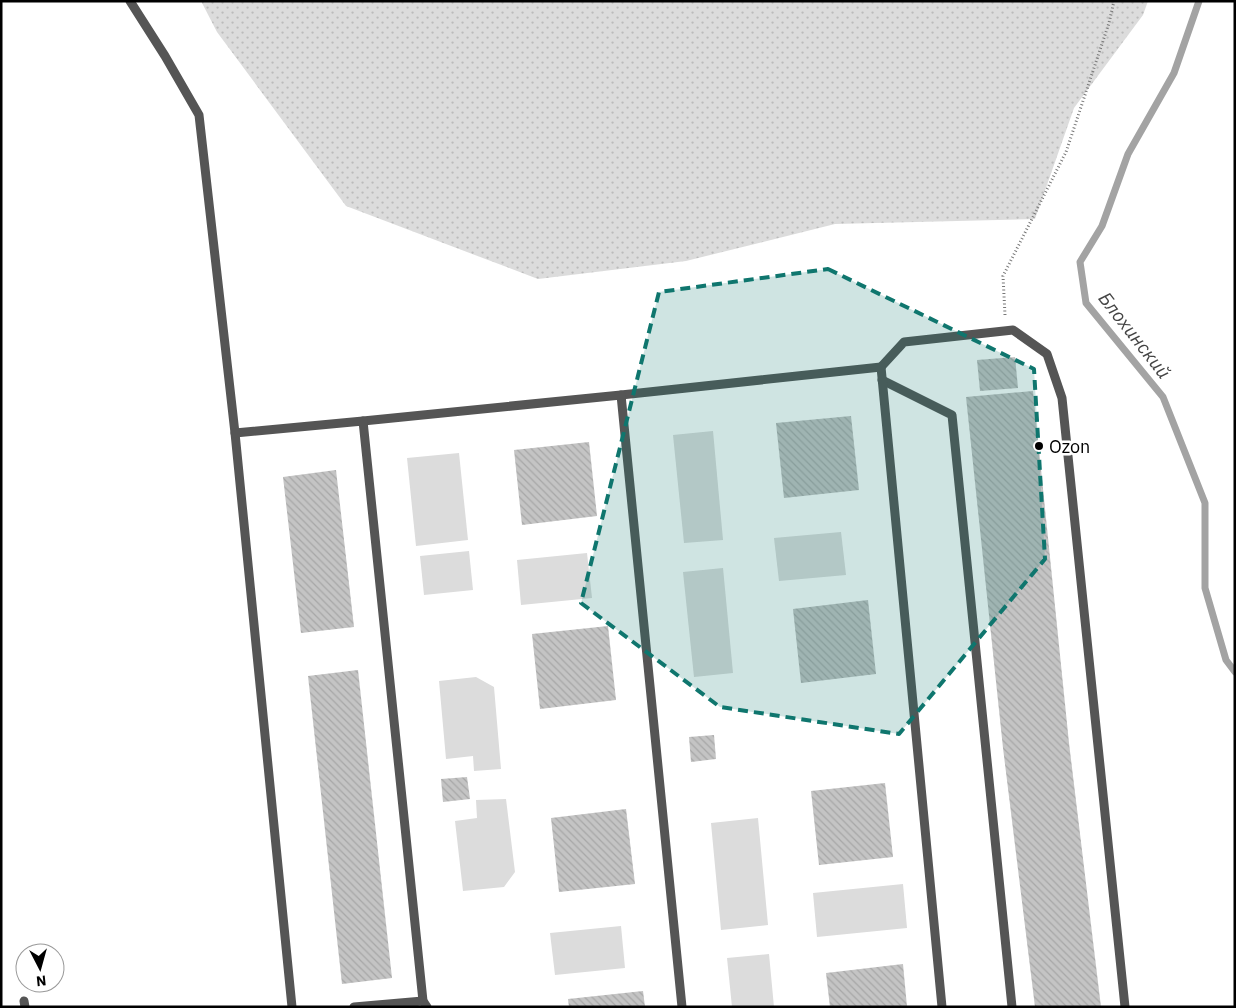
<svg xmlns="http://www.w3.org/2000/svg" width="1236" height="1008" font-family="'IBM Plex Sans',sans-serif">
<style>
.grass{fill:url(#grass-dots)}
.green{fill:#dcdcdc}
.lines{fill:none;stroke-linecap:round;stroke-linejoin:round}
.stream{stroke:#a3a3a3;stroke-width:7}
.building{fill:url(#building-back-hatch)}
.path{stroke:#777;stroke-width:3;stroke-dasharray:1 2.5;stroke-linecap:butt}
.service{stroke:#555;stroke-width:9}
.marked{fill:#0f766e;fill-opacity:0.2;stroke:#0f766e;stroke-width:4;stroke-dasharray:10 6;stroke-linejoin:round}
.poi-dot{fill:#000;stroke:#fff;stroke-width:2}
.labels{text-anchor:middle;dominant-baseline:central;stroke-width:5;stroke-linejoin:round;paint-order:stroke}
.poi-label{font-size:18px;fill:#000;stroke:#fff;text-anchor:start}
.water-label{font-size:19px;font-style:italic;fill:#444;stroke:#fff}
</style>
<defs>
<pattern id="grass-dots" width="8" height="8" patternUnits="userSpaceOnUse" patternTransform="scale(1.25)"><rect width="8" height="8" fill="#dcdcdc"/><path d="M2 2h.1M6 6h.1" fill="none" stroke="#bbb" stroke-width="1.8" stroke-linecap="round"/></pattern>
<pattern id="building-back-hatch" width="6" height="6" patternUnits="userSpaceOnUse" patternTransform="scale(1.25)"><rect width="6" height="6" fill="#c4c4c4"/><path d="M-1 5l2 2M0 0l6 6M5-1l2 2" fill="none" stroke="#a7a7a7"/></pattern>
</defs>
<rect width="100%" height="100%" fill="#fff"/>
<polygon class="grass" points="201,1 1148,1 1143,15 1074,108 1035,219 835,224 686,261 538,279 346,206 217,32"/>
<g class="green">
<polygon points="713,431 723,540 684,543 673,435"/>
<polygon points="459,453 468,540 416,546 407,458"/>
<polygon points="841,532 846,575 779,581 774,538"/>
<polygon points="469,551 473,590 424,595 420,556"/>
<polygon points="587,553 592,598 521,605 517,560"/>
<polygon points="723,568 733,673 694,677 683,572"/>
<polygon points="476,677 494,687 501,769 474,771 473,756 446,759 439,681"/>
<polygon points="506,799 515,872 504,887 463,891 455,821 477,818 476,800"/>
<polygon points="758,818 768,925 721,930 711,823"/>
<polygon points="903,884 907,928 817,937 813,893"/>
<polygon points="621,926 625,968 555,975 550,933"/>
<polygon points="769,954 774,1007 732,1007 727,958"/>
</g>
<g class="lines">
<polyline class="stream" points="1199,1 1174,73 1128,154 1102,226 1080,262 1086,303 1163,397 1205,503 1205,588 1226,660 1235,672"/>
</g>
<g class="building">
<polygon points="1015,357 1018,388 980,391 977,360"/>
<polygon points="1033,391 1069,743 1101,1007 1035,1007 1003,748 966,397"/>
<polygon points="851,416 859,490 784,498 776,423"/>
<polygon points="589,442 597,516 522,525 514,450"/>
<polygon points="336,470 354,627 301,633 283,477"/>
<polygon points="868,600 876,674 801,683 793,609"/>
<polygon points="608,626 616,700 540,709 532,634"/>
<polygon points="358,670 392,978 342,984 308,676"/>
<polygon points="714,735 716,759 691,762 689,737"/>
<polygon points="467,777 470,799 443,802 441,779"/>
<polygon points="885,783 893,857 819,865 811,791"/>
<polygon points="626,809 635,884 559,892 551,818"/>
<polygon points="903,964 907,1007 830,1007 826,973"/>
<polygon points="643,991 645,1007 569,1007 568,999"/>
</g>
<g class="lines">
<polyline class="path" points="1005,315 1003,276 1066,152 1109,23 1114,1"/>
<g class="service">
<polyline points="130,1 165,56 199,115 235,433 292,1007"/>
<polyline points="881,367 904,342 1013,330 1047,354 1062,398 1125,1007"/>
<polyline points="882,380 952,415 1012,1007"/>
<polyline points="621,395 881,367 942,1007"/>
<polyline points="363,421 621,395 682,1007"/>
<polyline points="235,433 363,421 423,1001 427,1007"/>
<polyline points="24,1001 25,1007"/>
<polyline points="354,1007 423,1001"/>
</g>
</g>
<path class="marked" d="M 828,269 L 1034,369 L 1045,559 L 899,734 L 720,707 L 581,603 L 659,292 Z"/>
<circle class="poi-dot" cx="1039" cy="446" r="5"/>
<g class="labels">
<g class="poi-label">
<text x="1049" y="446">Ozon</text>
</g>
<g class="water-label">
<text transform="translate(1135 335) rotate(52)">Блохинский</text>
</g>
</g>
<rect width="1236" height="1008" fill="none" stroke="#000000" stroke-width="5"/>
<g transform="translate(40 968) rotate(174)"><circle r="24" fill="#ffffff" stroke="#999999"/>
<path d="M0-4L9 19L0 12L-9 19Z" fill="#000000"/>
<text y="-8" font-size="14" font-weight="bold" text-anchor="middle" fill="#000000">N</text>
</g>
</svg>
